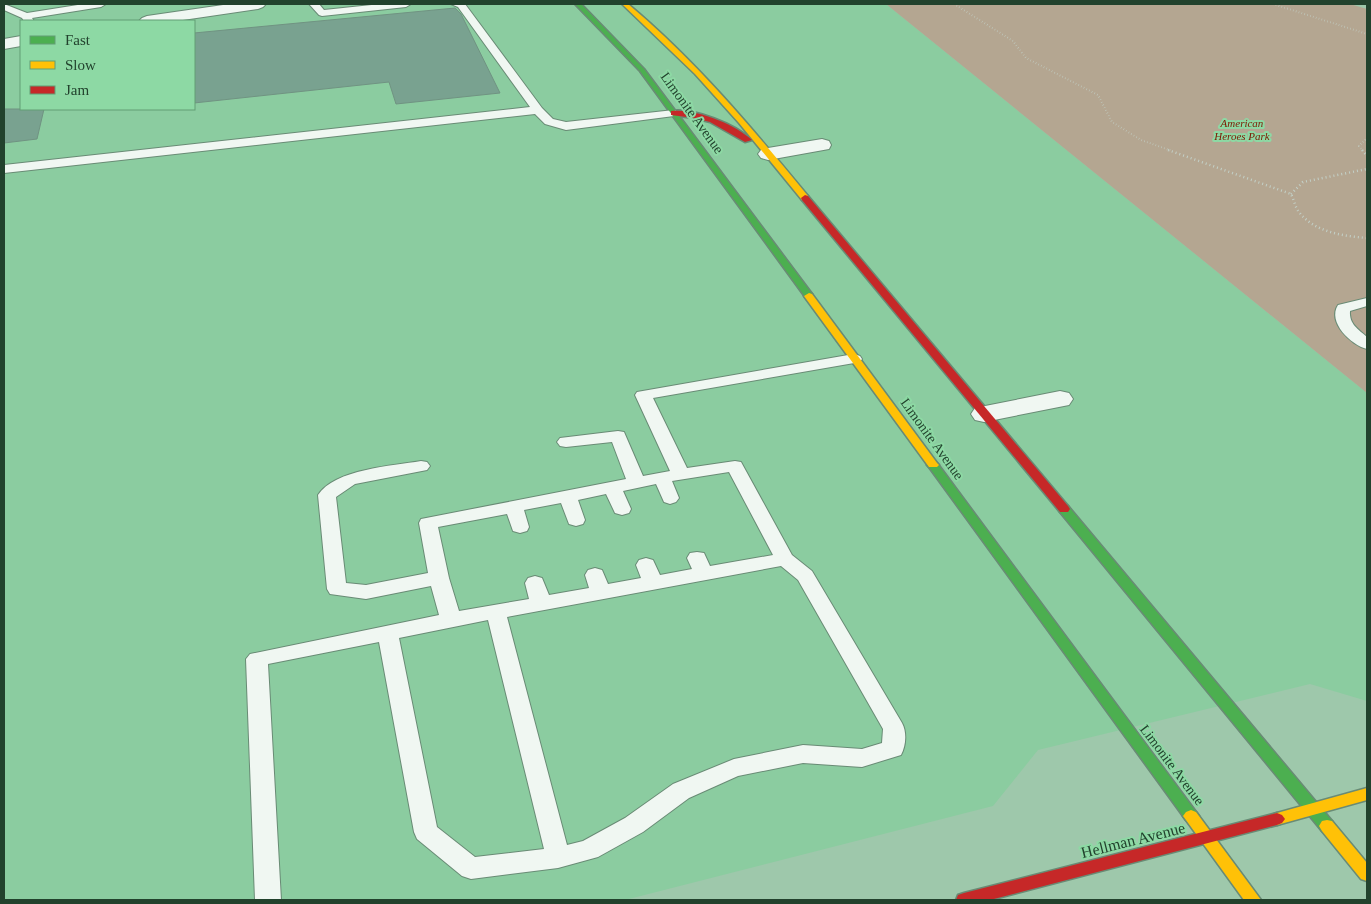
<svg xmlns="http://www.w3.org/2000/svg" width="1371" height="904" font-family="'Times New Roman',serif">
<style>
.built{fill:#8bcca0;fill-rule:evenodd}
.green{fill:#b4a691}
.building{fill:#79a290;stroke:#709382}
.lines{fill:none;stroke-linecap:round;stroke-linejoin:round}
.lane-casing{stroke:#698b75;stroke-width:2}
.street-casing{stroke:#698b75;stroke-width:2}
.fast-casing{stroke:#698b75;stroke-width:3}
.slow-casing{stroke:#698b75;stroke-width:3}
.jam-casing{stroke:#698b75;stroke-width:3}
.path-far1{stroke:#c3d0c7;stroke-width:2;stroke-dasharray:0.5 2.5;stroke-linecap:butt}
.path{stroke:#c3d0c7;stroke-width:2.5;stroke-dasharray:1 3;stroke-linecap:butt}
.lane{fill:#f0f7f2;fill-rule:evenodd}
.street{fill:#f0f7f2;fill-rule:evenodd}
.fast{fill:#4caf50;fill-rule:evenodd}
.slow{fill:#ffc107;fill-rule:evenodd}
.jam{fill:#c62828;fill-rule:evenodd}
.labels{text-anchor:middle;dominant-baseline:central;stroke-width:4;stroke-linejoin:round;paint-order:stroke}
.far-park-label{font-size:11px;font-style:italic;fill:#7d1701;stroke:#8dd9a4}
.street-label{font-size:14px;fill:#22422d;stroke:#8dd9a4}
.near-street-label{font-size:16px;fill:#22422d;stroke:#8dd9a4}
</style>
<rect width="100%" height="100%" fill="#9ec8ab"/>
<path class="built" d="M 4,4 L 886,4 L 1367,393 L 1367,701 L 1310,684 L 1038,750 L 993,806 L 625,900 L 4,900 ZM 21,21 L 194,21 L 194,109 L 21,109 Z"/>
<polygon class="green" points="886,4 1350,4 1367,9 1367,393"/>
<g class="building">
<polygon points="455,8 461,14 500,93 396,104 389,82 194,103 194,33"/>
<polygon points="4,109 44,109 37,139 4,143"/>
</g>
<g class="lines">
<g class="lane-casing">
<g id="lane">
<polygon points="4,4 27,13 84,4 106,4 101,7 32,18 34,21 24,21 22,18 4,10"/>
<polygon points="309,4 319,4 324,10 381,4 411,4 406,7 322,16 319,15"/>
<polygon points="451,4 465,4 542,108 553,119 566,122 674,110 680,113 674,116 566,130 545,124 535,114 4,173 4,165 530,107 458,7"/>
<path d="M 1367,298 L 1367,306 L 1350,311 C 1349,324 1358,329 1367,337 L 1367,349 C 1351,345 1327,322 1338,305 Z"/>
<path d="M 854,354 L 860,356 L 862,359 L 860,362 L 653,398 L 687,468 L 735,461 L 741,462 L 792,555 L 812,571 L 902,723 C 907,732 906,746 901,755 L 862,767 L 803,763 L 738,776 L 689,798 L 643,832 L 598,857 L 558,868 L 471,879 L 462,876 L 417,839 L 414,832 L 379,642 L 268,664 L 281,900 L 255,900 L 246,659 L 250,654 L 439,615 L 431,586 L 366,599 L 330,594 L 327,589 L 318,495 C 335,469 392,466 421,461 L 427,462 L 430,466 L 427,470 L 355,484 L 336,497 L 346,583 L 366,585 L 428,573 L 419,523 L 421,519 L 626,479 L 612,442 L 566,447 L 560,446 L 557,442 L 560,438 L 618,431 L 624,432 L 643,476 L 670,471 L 635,395 L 637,392 ZM 729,472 L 773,555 L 710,566 L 704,553 L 697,552 L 690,553 L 687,558 L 692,569 L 660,575 L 653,560 L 646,558 L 639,560 L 636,565 L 641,578 L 608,584 L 602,570 L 595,568 L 588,570 L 585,575 L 589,588 L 549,595 L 542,578 L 535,576 L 528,578 L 525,583 L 529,599 L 459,611 L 449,578 L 438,527 L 507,514 L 513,531 L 520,533 L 527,531 L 529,527 L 524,510 L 561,503 L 569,524 L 576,526 L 583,524 L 585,520 L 578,500 L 606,494 L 615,513 L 622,515 L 629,513 L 631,509 L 623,491 L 656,484 L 664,502 L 670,504 L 676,502 L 679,498 L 672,481 ZM 781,566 L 798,580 L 883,729 L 882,743 L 862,749 L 803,745 L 734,759 L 673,784 L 625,818 L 583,841 L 567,845 L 507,617 ZM 488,620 L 544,849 L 475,857 L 437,827 L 399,638 Z"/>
</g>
</g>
<g class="street-casing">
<g id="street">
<polygon points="230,4 266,4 263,7 258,9 176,21 139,21 142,18 147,16"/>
<polygon points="21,36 21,46 4,49 4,39"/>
<polygon points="822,139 829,141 831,145 829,149 768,160 761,158 758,154 761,150 768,148"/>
<polygon points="1060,391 1069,393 1073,399 1069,405 984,422 975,420 971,414 975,408"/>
</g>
</g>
<g class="fast-casing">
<g id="fast">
<polygon points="575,4 581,4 644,69 812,294 812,298 806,298 640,71"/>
<polygon points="933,462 937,463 1196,812 1199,816 1196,820 1191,822 1186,820 929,467 927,465"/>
<polygon points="1064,505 1068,506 1332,821 1335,826 1332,831 1327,832 1322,831 1060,512 1058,509 1060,506"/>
</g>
</g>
<g class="slow-casing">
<g id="slow">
<path d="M 622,4 L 628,4 C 696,61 752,128 808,196 L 808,200 L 802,200 L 739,123 L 695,74 Z"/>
<polygon points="809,293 812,294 937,463 939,465 937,467 929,467 804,296"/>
<polygon points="1367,788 1367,800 1277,825 1272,823 1269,819 1272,815 1277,813"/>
<polygon points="1191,810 1196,812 1261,900 1244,900 1186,820 1183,816 1186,812"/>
<polygon points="1327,820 1332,821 1367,863 1367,881 1361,879 1322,831 1319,826 1322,821"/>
</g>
</g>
<g class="jam-casing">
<g id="jam">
<path d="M 671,111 C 695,108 735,124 752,140 L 745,142 L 710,122 L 694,118 L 671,115 Z"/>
<polygon points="805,195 808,196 1068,506 1070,509 1068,512 1060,512 802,200 801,198"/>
<polygon points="1277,813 1282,815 1285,819 1282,823 1277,825 990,900 956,900 958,895 964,893"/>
</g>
</g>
<g class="path-far1">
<polyline points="954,4 1013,41 1026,58 1098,95 1112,122 1141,140 1172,151"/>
<polyline points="1273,4 1367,34"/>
<polyline points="1363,151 1359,146 1367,138"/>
</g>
<g class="path">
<path d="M 1168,150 L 1291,194 C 1294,200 1295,207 1299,212 C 1314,232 1343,236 1367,238"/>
<polyline points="1362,150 1367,156"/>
<polyline points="1291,194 1303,182 1367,169"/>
</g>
<use href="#lane" class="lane"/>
<use href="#street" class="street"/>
<use href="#fast" class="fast"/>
<use href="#slow" class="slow"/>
<use href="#jam" class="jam"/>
</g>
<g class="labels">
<g class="far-park-label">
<text x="1242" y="123">American<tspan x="1242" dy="13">Heroes Park</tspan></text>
</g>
<g class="street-label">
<text transform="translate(692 113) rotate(54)">Limonite Avenue</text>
<text transform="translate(932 439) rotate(54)">Limonite Avenue</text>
<text transform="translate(1172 765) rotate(53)">Limonite Avenue</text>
</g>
<g class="near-street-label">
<text transform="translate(1133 840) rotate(-14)">Hellman Avenue</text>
</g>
</g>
<rect width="1371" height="904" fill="none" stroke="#22422d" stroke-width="10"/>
<rect x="20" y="20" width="175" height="90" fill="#8dd9a4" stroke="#629d74"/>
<rect x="30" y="36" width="25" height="8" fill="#4caf50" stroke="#629d74"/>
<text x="65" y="45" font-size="15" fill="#22422d">Fast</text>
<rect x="30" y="61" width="25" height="8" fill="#ffc107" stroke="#629d74"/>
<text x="65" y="70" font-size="15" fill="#22422d">Slow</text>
<rect x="30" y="86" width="25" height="8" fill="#c62828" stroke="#629d74"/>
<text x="65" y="95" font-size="15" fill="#22422d">Jam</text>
</svg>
